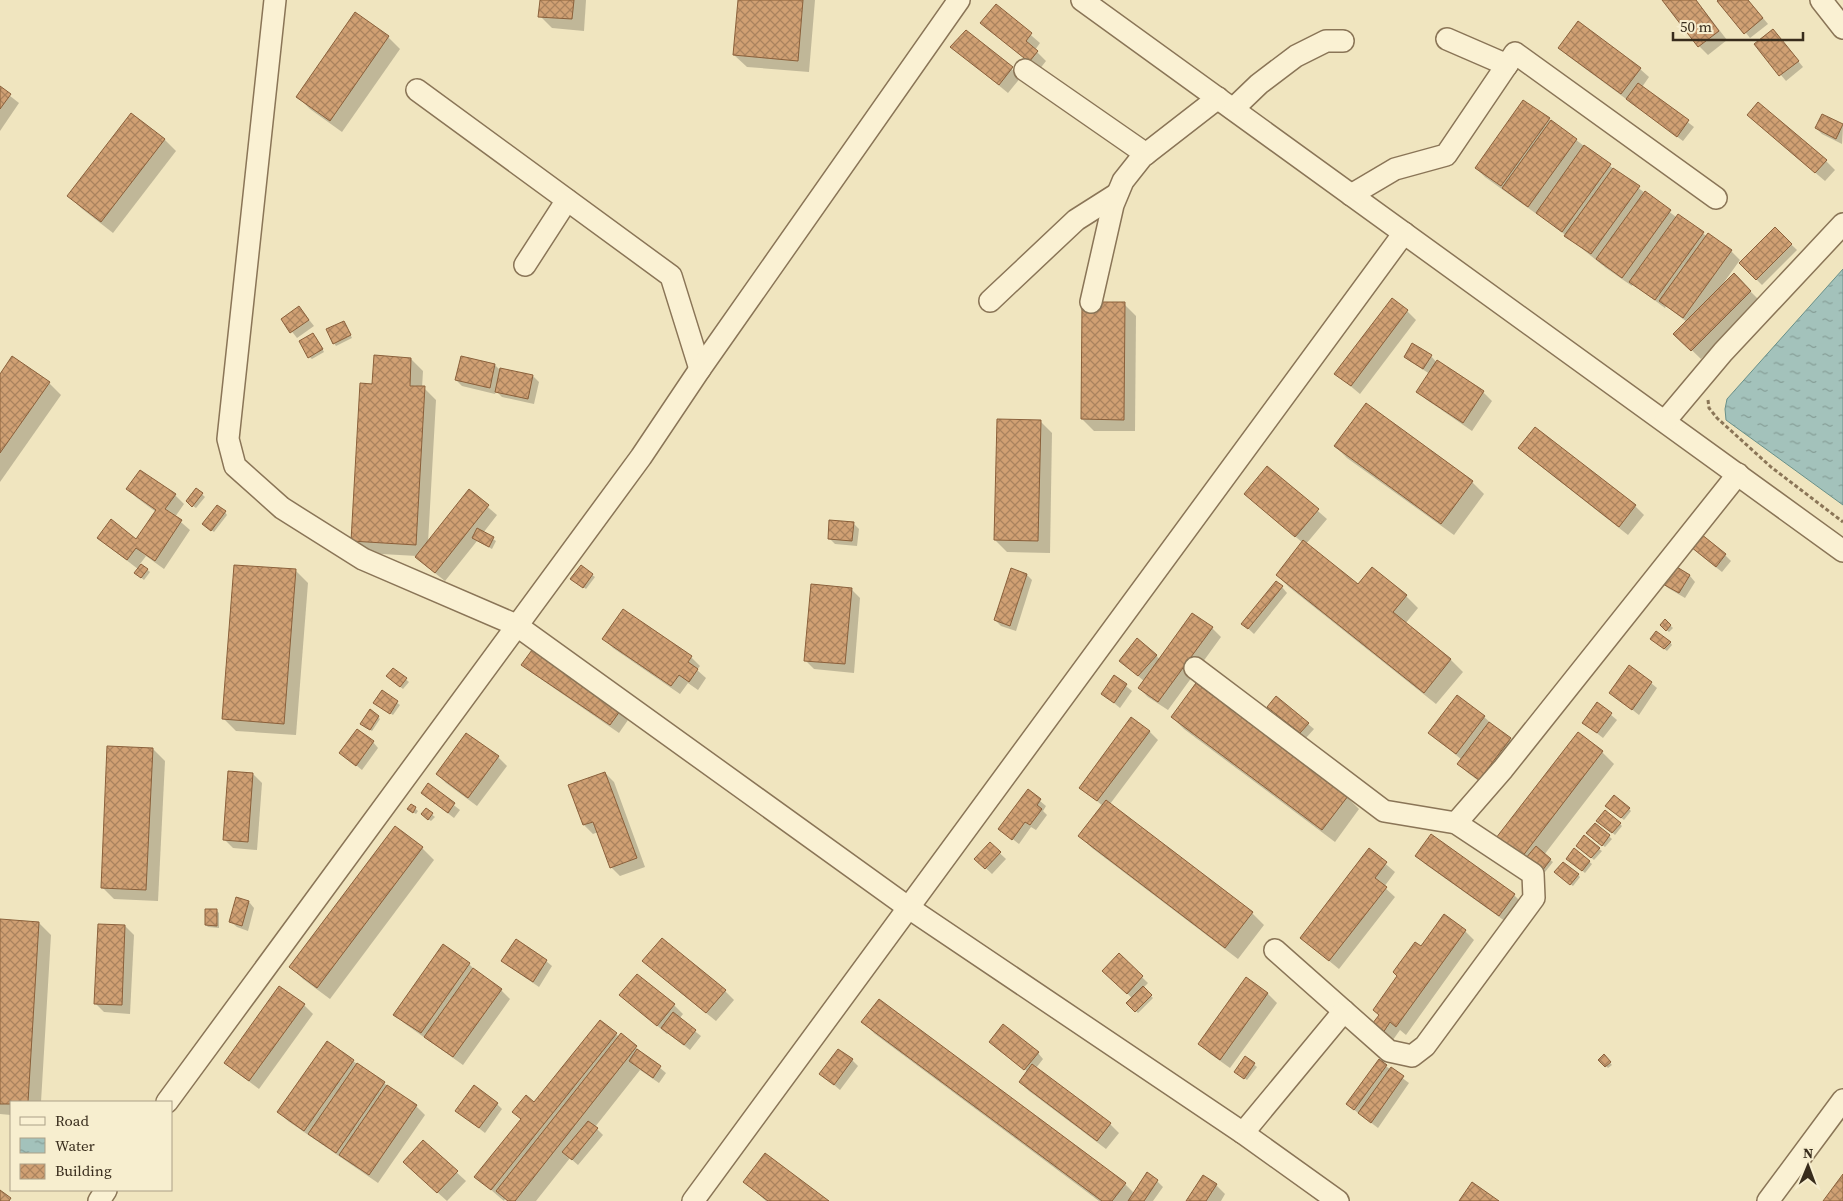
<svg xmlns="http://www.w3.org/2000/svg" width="1843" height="1201" font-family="'Source Serif 4',serif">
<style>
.water{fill:url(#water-ripples);stroke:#699089}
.shadow{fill:#0003}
.building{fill:url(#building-cross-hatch);stroke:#8a603b}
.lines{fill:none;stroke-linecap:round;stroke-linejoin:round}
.minor-casing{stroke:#8a7557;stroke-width:24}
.path{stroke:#8a7557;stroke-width:3;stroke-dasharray:4 2.5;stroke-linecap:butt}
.minor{stroke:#faf1d3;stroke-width:21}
</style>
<defs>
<pattern id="water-ripples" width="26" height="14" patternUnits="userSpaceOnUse" patternTransform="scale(1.25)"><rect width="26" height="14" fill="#a3c2bb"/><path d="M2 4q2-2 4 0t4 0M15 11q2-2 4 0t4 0" fill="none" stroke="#869e97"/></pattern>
<pattern id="building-cross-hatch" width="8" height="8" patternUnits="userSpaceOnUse" patternTransform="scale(1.25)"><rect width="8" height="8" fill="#d0a073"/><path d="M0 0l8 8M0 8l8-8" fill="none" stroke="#aa835e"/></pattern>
</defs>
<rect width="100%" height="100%" fill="#f0e5bf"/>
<polygon class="water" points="1843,269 1843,505 1726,420 1725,409 1727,399"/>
<g class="shadow">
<polygon points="541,0 586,0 584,31 552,28 540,16"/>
<polygon points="739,0 815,0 809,72 747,67 734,55"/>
<polygon points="1664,0 1696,0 1727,40 1708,55 1699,46"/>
<polygon points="1720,0 1748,0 1768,24 1750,38"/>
<polygon points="996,5 1040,43 1035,50 1046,61 1039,70 982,23"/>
<polygon points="1773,30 1803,67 1786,81 1755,44"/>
<polygon points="966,32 1021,77 1008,93 952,47"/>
<polygon points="388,37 400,49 342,132 310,109 298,97"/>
<polygon points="1559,48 1640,69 1649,77 1642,87 1694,127 1683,141 1568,56"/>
<polygon points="0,88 19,103 0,131"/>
<polygon points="1822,115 1843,126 1842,144 1822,134 1816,128"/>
<polygon points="1549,119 1676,217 1731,251 1740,260 1722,285 1723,286 1734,275 1759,300 1701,359 1675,334 1687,322 1666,306 1665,308 1633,284 1632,286 1606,268 1539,214 1538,215 1485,177 1476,168"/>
<polygon points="1758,124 1826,161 1835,170 1825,181"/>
<polygon points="164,139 176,151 113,233 81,208 69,196"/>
<polygon points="1775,229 1797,250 1762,285 1740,263"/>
<polygon points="1124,304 1136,316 1135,431 1094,431 1082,419"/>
<polygon points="299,307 314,326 297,338 282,319"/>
<polygon points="1407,311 1416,320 1360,394 1336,374"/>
<polygon points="344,322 352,338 336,346 334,343"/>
<polygon points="316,337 324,352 312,359 309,357"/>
<polygon points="1431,356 1437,363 1483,392 1492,401 1472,431 1427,400 1418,391 1430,374 1411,362 1405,357"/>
<polygon points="411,359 423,371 422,388 424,388 436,400 428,543 469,491 497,515 483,533 496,541 492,549 477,541 445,581 426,566 417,556 364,553 352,541 373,385"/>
<polygon points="495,365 501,371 533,376 539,382 534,404 502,397 496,391 495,394 462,386 456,380"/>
<polygon points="0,376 49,383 61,395 0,482"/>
<polygon points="1040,421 1052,433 1050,553 1007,552 995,540"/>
<polygon points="1335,446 1472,482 1484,494 1454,535 1347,458"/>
<polygon points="1520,448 1635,506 1644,515 1628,535 1529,457"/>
<polygon points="1267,467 1327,519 1306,544 1358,586 1406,596 1418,608 1405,624 1451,660 1463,672 1436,704 1289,587 1277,575 1303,543 1254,502"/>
<polygon points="128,489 175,495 184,504 175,517 190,530 164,569 146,556 140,564 150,572 144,580 138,575 138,569 108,546 99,538 137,540 156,512 137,498"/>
<polygon points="197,490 205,497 196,508 190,504"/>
<polygon points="225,512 227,515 214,532 206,526"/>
<polygon points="853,523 859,529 857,546 835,544 829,538"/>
<polygon points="1698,553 1725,555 1731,561 1722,572"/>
<polygon points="1672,566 1690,576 1695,582 1685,598 1668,588 1662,582"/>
<polygon points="296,571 308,583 296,735 236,731 223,718"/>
<polygon points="592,575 595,577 586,589 575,581"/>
<polygon points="1027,575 1032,580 1016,631 1001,626 995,620"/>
<polygon points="1282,587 1287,593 1254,634 1243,624"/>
<polygon points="851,589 860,598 854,673 814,669 805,660"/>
<polygon points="1665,621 1673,628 1669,632 1664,628"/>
<polygon points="1212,628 1221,637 1168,710 1148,697 1139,688 1144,681 1126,666 1156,655 1160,660"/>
<polygon points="604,639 691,657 700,666 697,670 706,678 698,690 688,683 680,694 613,648"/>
<polygon points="1654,641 1670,642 1672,645 1667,651"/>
<polygon points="523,664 619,712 628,720 619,733 532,673"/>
<polygon points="393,669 409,682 403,689 390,679"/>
<polygon points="1115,677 1132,691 1120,708 1103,694"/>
<polygon points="1651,683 1657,688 1639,715 1611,693"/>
<polygon points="1197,685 1347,797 1359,809 1335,842 1184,729 1172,717"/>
<polygon points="382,692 400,705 393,715 377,705"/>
<polygon points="1457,697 1484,717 1519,748 1488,788 1468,773 1459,764 1462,760 1430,733"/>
<polygon points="1598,704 1617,720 1603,738 1584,723"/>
<polygon points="1275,712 1308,724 1314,729 1306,738"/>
<polygon points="378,717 380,719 372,731 364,726"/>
<polygon points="1149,731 1158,740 1110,804 1252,913 1264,925 1238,959 1092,848 1080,836 1103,806 1081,788"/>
<polygon points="373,742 378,748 362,770 341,753"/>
<polygon points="153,749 165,761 158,901 114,899 102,887"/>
<polygon points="1602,752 1614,764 1544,855 1553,862 1545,872 1536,865 1510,850"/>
<polygon points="498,757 507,766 477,806 446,783 437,774"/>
<polygon points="605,773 614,782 645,867 620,876 611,867 598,832 593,834 584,825"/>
<polygon points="253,774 262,783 257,850 233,848 224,839"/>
<polygon points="428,785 460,810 454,818 428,798"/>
<polygon points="1028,791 1046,806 1043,811 1047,815 1036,830 1031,827 1019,844 1000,829"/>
<polygon points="411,805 418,811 416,814 411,811"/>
<polygon points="1609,808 1629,809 1631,811 1624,820"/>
<polygon points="426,810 435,817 431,821 425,817"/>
<polygon points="1601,823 1620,824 1622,826 1615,835"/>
<polygon points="1595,824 1612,839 1605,847 1590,836"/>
<polygon points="990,844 1006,859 992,874 976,859"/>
<polygon points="422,848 434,860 330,999 303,979 291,967"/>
<polygon points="1580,848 1599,849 1602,851 1594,860"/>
<polygon points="1369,850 1395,872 1384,887 1395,897 1339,969 1301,938"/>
<polygon points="1575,850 1592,864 1585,873 1570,861"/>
<polygon points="1417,855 1514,895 1523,904 1509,924 1425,864"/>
<polygon points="1558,875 1578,875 1580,877 1573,886"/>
<polygon points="249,902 254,908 248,931 237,927 231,922"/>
<polygon points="217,911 219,913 219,928 208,927 206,925"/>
<polygon points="1444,916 1465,931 1474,940 1406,1035 1400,1030 1390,1044 1380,1037 1380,1016 1422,948"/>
<polygon points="0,920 39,923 51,935 41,1102 11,1102 11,1115 0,1114"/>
<polygon points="125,926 134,935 130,1014 104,1012 95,1003"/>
<polygon points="1119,955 1148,983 1143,988 1153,998 1138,1013 1128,1003 1133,999 1104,971"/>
<polygon points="503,961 546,961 552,966 539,987 508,966"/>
<polygon points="469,964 478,973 501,990 510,999 463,1065 404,1023 395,1014"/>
<polygon points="653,970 725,991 734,1000 716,1021"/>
<polygon points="638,975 674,1005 683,1014 679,1019 701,1036 690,1050 668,1033 667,1034 621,995"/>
<polygon points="1247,979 1268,994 1277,1003 1230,1068 1209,1053 1200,1044"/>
<polygon points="304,1005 313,1014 259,1089 235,1071 226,1062"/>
<polygon points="863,1022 1125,1184 1134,1193 1157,1181 1163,1187 1153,1201 1099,1201 875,1034"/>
<polygon points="616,1034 619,1037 621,1035 666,1073 659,1083 640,1070 595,1127 603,1135 578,1165 570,1158 536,1201 507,1201 505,1199 504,1201 476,1177 522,1120 514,1112 534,1104"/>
<polygon points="990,1042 1038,1053 1043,1059 1036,1068 1110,1124 1119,1133 1106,1149 1029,1091 1020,1082 1028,1072"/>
<polygon points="1604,1056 1612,1065 1608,1068 1600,1060"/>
<polygon points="1246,1058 1257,1067 1247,1080 1239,1074"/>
<polygon points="852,1060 858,1066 840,1090 821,1074"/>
<polygon points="353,1061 416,1106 425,1115 378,1183 288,1121 279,1112"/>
<polygon points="1379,1061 1409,1083 1378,1128 1353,1109"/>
<polygon points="497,1104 502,1109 485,1133 457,1111"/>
<polygon points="423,1142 466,1181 447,1201 414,1171"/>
<polygon points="745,1182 827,1201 766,1201"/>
<polygon points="1216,1185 1225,1194 1221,1201 1188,1201"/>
</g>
<g class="building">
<polygon points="540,0 574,0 572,19 538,17"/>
<polygon points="738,0 803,0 798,61 733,55"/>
<polygon points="1662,0 1696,0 1719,31 1698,47"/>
<polygon points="1718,0 1748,0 1763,18 1744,34 1717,1"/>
<polygon points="996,4 1032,33 1026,41 1038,51 1029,62 980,23"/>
<polygon points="355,12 389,36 330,121 296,97"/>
<polygon points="1578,21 1641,68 1621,94 1558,48"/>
<polygon points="1773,29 1799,61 1779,76 1754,44"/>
<polygon points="966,30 1013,67 999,85 950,47"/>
<polygon points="1638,83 1689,120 1677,137 1626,99"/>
<polygon points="0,86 11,94 0,109"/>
<polygon points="1523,100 1550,118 1501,186 1475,168"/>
<polygon points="1758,102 1827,160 1815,173 1747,115"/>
<polygon points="131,113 165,139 101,222 67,196"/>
<polygon points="1822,114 1843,124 1836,139 1815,128"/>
<polygon points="1551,120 1577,139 1528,207 1502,188"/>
<polygon points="1584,145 1611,164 1562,232 1536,213"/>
<polygon points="1613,168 1640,186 1591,254 1564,236"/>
<polygon points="1645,191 1671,210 1622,278 1596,259"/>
<polygon points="1678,214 1704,232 1655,300 1629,282"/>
<polygon points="1775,227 1792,244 1756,280 1739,263"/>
<polygon points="1708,233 1732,250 1683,318 1659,301"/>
<polygon points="1734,273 1751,291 1691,351 1673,334"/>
<polygon points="1392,298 1408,310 1351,386 1334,374"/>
<polygon points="1082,302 1125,302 1124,420 1081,419"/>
<polygon points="299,306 309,320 290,333 281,319"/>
<polygon points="344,321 351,335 333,344 326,329"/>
<polygon points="313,333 323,349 308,358 299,341"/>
<polygon points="1412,343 1432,355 1423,369 1404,357"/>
<polygon points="374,355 411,358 410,386 425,386 416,545 351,541 360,383 372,384"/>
<polygon points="12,356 50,382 0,453 0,374"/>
<polygon points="461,356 495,364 490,388 455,380"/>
<polygon points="1437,360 1484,391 1463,423 1416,392"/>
<polygon points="500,368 533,375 528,399 495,392"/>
<polygon points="1366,403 1473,481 1441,524 1334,446"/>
<polygon points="997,419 1041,420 1038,541 994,540"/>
<polygon points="1535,427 1636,505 1619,527 1518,448"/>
<polygon points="1267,466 1319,509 1295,537 1244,494"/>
<polygon points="140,470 176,494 165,509 182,520 155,561 136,548 127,560 97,538 111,519 136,539 156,510 126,489"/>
<polygon points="196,488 203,493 192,507 186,501"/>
<polygon points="469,489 489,505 435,573 415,557"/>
<polygon points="217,505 226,511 211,531 202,524"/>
<polygon points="829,520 854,522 852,541 828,539"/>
<polygon points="477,528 494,537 489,547 472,538"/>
<polygon points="1701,534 1726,554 1716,567 1691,547"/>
<polygon points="1303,540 1358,584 1372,567 1407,595 1393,612 1451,659 1424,693 1276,575"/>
<polygon points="141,564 148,569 141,578 134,573"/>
<polygon points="1672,564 1690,575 1679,593 1661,583"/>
<polygon points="234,565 296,569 284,724 222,719"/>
<polygon points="581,565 593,574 583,588 570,579"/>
<polygon points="1011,568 1027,574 1010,626 994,620"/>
<polygon points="1276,581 1283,586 1248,629 1241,624"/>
<polygon points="811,584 852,588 845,664 804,661"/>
<polygon points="623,609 692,656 688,662 698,669 689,682 679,675 671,686 602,639"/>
<polygon points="1192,613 1213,627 1158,702 1138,688"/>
<polygon points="1665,619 1671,625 1666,631 1660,625"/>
<polygon points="1656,631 1671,642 1664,649 1650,639"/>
<polygon points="1137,638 1157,655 1138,676 1119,661"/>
<polygon points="532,650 620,711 610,725 521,665"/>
<polygon points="1629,665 1652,682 1632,710 1609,693"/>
<polygon points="393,668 407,678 400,687 386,676"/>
<polygon points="1114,675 1127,684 1114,703 1101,694"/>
<polygon points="1196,683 1348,796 1322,830 1171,717"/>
<polygon points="382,690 398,701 390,714 373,703"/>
<polygon points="1457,695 1485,716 1456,754 1428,733"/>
<polygon points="1276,696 1309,723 1300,733 1267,707"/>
<polygon points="1597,702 1612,713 1597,733 1582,723"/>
<polygon points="370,709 379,716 370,730 360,724"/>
<polygon points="1131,717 1150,731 1097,801 1079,788"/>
<polygon points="1489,722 1511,738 1479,780 1457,764"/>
<polygon points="357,729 374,741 356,766 339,753"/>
<polygon points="1578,732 1603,751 1522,857 1496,838"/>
<polygon points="466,733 499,756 468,798 436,774"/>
<polygon points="107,746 153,748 146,890 101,888"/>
<polygon points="228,771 253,773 248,842 223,840"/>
<polygon points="605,772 637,858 610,868 593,822 583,825 568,785"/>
<polygon points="428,783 455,803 448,813 421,793"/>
<polygon points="1028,789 1041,799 1037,805 1042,809 1030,825 1025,822 1012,840 998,829"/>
<polygon points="1614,795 1630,808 1621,818 1605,806"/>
<polygon points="1106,800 1253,912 1225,948 1078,836"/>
<polygon points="411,804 416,807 413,813 407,809"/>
<polygon points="426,808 433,813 428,820 421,814"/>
<polygon points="1605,810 1621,823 1612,833 1596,821"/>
<polygon points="1595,823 1610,835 1602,846 1586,833"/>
<polygon points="395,826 423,847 317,988 289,967"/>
<polygon points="1431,834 1515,894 1499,916 1415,856"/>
<polygon points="1584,835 1600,848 1591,858 1576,846"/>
<polygon points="990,842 1001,852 985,869 974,859"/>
<polygon points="1536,846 1551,859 1542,871 1526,858"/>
<polygon points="1369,848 1387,862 1375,878 1387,887 1329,961 1300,938"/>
<polygon points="1574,848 1590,861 1582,871 1566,859"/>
<polygon points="1563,862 1579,874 1570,885 1554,872"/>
<polygon points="236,897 249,901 242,926 229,922"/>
<polygon points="205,909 217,909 217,926 205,925"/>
<polygon points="1444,914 1466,930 1396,1027 1390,1022 1381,1036 1369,1028 1379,1015 1373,1010 1397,976 1393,972 1415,942 1421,946"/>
<polygon points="0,919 39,922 28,1102 11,1102 11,1104 0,1104"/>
<polygon points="98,924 125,925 122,1005 94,1004"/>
<polygon points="662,938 726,990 706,1013 642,961"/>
<polygon points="516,939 547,960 533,982 501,961"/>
<polygon points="443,944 470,963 421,1033 393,1015"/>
<polygon points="1119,953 1143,976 1127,994 1102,971"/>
<polygon points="473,968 502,989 453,1057 424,1037"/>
<polygon points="637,974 675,1004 657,1026 619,995"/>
<polygon points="1246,977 1268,993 1220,1060 1198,1044"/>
<polygon points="279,986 305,1004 249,1081 224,1063"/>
<polygon points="1143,986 1152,995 1135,1012 1126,1003"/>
<polygon points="879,999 1126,1183 1112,1201 1102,1201 861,1022"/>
<polygon points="673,1012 696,1030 684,1045 661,1028"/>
<polygon points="600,1020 617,1033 491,1190 474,1177 521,1119 512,1112 526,1095 534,1102"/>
<polygon points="1003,1024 1039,1052 1024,1070 989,1042"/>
<polygon points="621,1033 637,1046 515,1201 508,1201 496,1191"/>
<polygon points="327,1041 354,1060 304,1131 277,1112"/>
<polygon points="637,1049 661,1066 653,1078 629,1061"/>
<polygon points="838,1049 853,1059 834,1085 819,1074"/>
<polygon points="1604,1054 1611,1062 1605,1067 1598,1060"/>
<polygon points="1245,1056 1255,1063 1244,1079 1234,1072"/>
<polygon points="1379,1059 1387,1065 1354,1110 1346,1104"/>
<polygon points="357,1063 385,1082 336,1153 308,1134"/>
<polygon points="1032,1064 1111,1123 1097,1141 1019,1082"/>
<polygon points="1391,1067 1404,1076 1371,1123 1358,1113"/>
<polygon points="387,1085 417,1105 369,1175 339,1155"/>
<polygon points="474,1085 498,1103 479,1128 455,1111"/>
<polygon points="588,1121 598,1128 572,1160 562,1152"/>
<polygon points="423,1140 458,1171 437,1193 403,1162"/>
<polygon points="765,1153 829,1201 768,1201 743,1182"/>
<polygon points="1147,1172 1158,1180 1144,1201 1128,1201"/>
<polygon points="1843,1174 1843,1201 1823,1201"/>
<polygon points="1203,1175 1217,1184 1206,1201 1186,1201"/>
<polygon points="1472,1182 1499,1201 1459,1201"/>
<polygon points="0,1190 11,1198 9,1201 0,1201"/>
</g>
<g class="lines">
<g class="minor-casing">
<g id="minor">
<polyline points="275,0 228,439 235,466 282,508 363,559 516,625 909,908 1243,1133 1338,1201"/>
<polyline points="1082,0 1843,551"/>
<polyline points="1821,0 1843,28"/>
<polyline points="1447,39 1507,65"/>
<polyline points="1025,70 1146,154"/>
<polyline points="417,90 671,276 700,369"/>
<polyline points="1233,109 1259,84 1296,56 1326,41 1343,41"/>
<polyline points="1351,195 1395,169 1446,155 1515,53 1716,198"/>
<polyline points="525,265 567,200"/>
<polyline points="990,301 1076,220 1117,194"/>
<polyline points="1091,302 1113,205 1123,181 1142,157 1218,98"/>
<polyline points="1665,421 1723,352 1843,224"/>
<polyline points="1195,668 1384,811 1456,823 1533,874 1534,898 1425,1046 1412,1056 1389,1051 1275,950"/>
<polyline points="1456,823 1503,769 1738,474"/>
<polyline points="167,1102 641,457 700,369 959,0"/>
<polyline points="1243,1133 1344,1011"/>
<polyline points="99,1201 106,1190"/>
<polyline points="693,1201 1404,233"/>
<polyline points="1768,1201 1843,1100"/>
</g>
</g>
<polyline class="path" points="1708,400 1709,408 1717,418 1771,467 1843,522"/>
<use href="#minor" class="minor"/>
</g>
<rect x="10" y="1101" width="162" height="90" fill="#f7eecf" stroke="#aba087"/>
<rect x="20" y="1117" width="25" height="8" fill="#faf1d3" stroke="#aba087"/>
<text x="55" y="1126" font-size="15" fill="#382c1c">Road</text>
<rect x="20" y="1138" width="25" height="15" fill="url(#water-ripples)" stroke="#aba087"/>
<text x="55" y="1151" font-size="15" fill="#382c1c">Water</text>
<rect x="20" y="1164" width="25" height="15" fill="url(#building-cross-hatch)" stroke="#aba087"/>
<text x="55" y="1176" font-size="15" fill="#382c1c">Building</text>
<g transform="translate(1808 1166) rotate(1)" stroke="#f7eecf" stroke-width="4" paint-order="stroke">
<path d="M0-4L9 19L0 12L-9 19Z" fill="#382c1c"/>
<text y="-8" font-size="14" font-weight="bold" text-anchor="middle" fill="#382c1c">N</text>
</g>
<path d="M1673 32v8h130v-8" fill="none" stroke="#382c1c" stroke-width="2.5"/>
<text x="1680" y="32" font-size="15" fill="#382c1c" stroke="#f7eecf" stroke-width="4" paint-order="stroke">50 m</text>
</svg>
